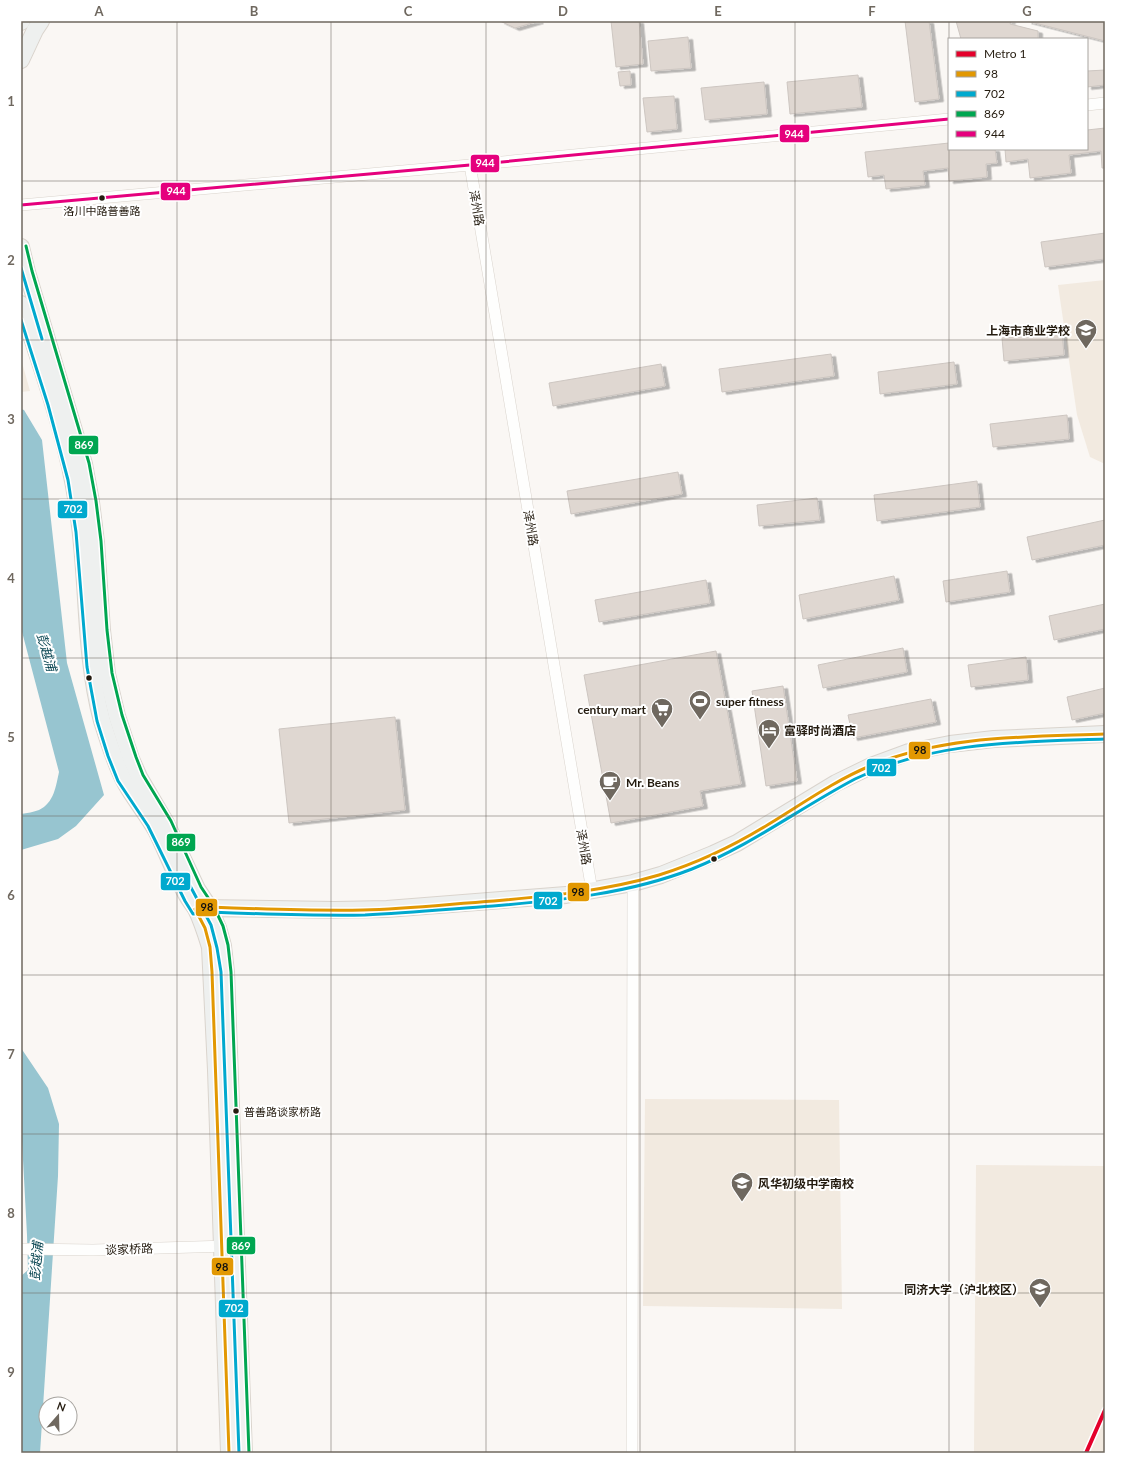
<svg xmlns="http://www.w3.org/2000/svg" width="1126" height="1474" font-family="Lato,'Noto Sans SC',sans-serif">
<style>
.built{fill:#f2eae0}
.water{fill:#97c5d0}
.building{fill:#dfd7d1;stroke:#cdc6c1;filter:url(#shadow)}
.lines{fill:none;stroke-linecap:round;stroke-linejoin:round}
.minor-casing{stroke:#dad4cd;stroke-width:12}
.secondary-casing{stroke:#dad4cd;stroke-width:18}
.minor{stroke:#fefefd;stroke-width:11}
.secondary{stroke:#eef0ef;stroke-width:16}
.bus-1-casing{stroke:#fff;stroke-width:6}
.bus-2-casing{stroke:#fff;stroke-width:6}
.bus-3-casing{stroke:#fff;stroke-width:6}
.bus-4-casing{stroke:#fff;stroke-width:6}
.bus-1{stroke:#e29802;stroke-width:3}
.bus-2{stroke:#00a9ce;stroke-width:3}
.bus-3{stroke:#00a651;stroke-width:3}
.bus-4{stroke:#e5007d;stroke-width:3}
.metro-1-casing{stroke:#fff;stroke-width:7}
.metro-1{stroke:#e4002b;stroke-width:4}
.grid{fill:none;stroke:#6f685f;stroke-width:1;stroke-opacity:0.55}
.bus-dot{fill:#241b0f;stroke:#fff;stroke-width:1.5}
.labels{text-anchor:middle;dominant-baseline:central;stroke-width:4;stroke-linejoin:round;paint-order:stroke}
.bus-label{font-size:11px;fill:#241b0f;stroke:#fff}
.street-label{font-size:12px;fill:#241b0f;stroke:#fff}
.poi-label{font-size:12px;font-weight:bold;fill:#241b0f;stroke:#fff;text-anchor:start}
.water-label{font-size:13px;font-style:italic;fill:#003f4c;stroke:#fff}
.line-badge{stroke:#fff;stroke-width:1.5}
.badge-label{font-size:11px;text-anchor:middle;font-weight:bold;fill:#fff}
.pale-badge-label{font-size:11px;text-anchor:middle;font-weight:bold;fill:#111}
.neatline{fill:none;stroke:#6f685f;stroke-width:1.5}
.grid-label{font-size:13px;text-anchor:middle;font-weight:bold;fill:#6f685f}
</style>
<defs>
<filter id="shadow"><feDropShadow dx="4.5" dy="2.5" stdDeviation="0" flood-color="#0004"/></filter>
</defs>
<rect width="100%" height="100%" fill="#faf7f4"/>
<g class="built">
<polygon points="1105,280 1105,464 1090,457 1077,415 1058,285"/>
<polygon points="21,359 30,391 21,392"/>
<polygon points="645,1099 839,1100 842,1309 643,1306"/>
<polygon points="976,1165 1105,1166 1105,1453 974,1453"/>
</g>
<g class="water">
<path d="M 21,409 L 24,410 L 42,440 L 67,663 L 104,795 L 76,826 L 58,839 L 21,850 L 21,814 C 27,813 34,812 39,810 C 54,803 56,786 59,772 L 21,628 Z"/>
<polygon points="21,1048 48,1088 59,1124 58,1176 40,1453 21,1453 21,1276 28,1270 27,1235 21,1122"/>
</g>
<g class="building">
<polygon points="500,21 539,21 515,28"/>
<polygon points="611,21 639,21 643,64 616,67"/>
<polygon points="905,21 929,21 939,99 915,102"/>
<polygon points="956,21 1011,21 1010,24 1038,31 1038,39 961,39"/>
<polygon points="1027,21 1100,21 1105,22 1105,41"/>
<polygon points="688,37 691,68 651,71 648,41"/>
<polygon points="1105,70 1105,85 1087,87 1087,71"/>
<polygon points="630,71 631,85 620,86 618,72"/>
<polygon points="858,75 862,107 790,114 787,82"/>
<polygon points="764,82 767,114 705,120 701,88"/>
<polygon points="674,96 677,129 647,132 643,98"/>
<polygon points="1105,128 1105,168 1102,168 1101,151 1069,155 1071,173 1030,178 1028,159 1006,162 1005,149 1087,149 1087,130"/>
<polygon points="949,143 949,149 995,149 997,163 986,164 987,177 949,181 948,168 923,171 925,185 886,189 884,175 868,177 865,152"/>
<polygon points="1105,233 1105,259 1045,267 1041,242"/>
<polygon points="1062,332 1064,355 1004,361 1002,338"/>
<polygon points="831,354 834,376 722,392 719,369"/>
<polygon points="954,362 957,384 880,394 878,372"/>
<polygon points="661,364 665,386 553,406 549,383"/>
<polygon points="1067,415 1069,439 993,447 990,424"/>
<polygon points="678,472 682,494 571,514 567,491"/>
<polygon points="977,481 980,507 877,521 874,495"/>
<polygon points="817,498 820,520 759,526 757,505"/>
<polygon points="1105,520 1105,545 1032,560 1027,537"/>
<polygon points="1007,571 1010,592 946,602 943,581"/>
<polygon points="894,576 899,600 803,619 799,595"/>
<polygon points="706,580 710,603 599,622 595,600"/>
<polygon points="1105,604 1105,629 1054,640 1049,616"/>
<polygon points="903,648 907,672 823,688 818,665"/>
<polygon points="716,651 741,784 700,791 703,806 611,823 584,675"/>
<polygon points="1026,657 1028,680 971,687 968,665"/>
<polygon points="783,686 797,781 766,786 752,691"/>
<polygon points="1105,688 1105,713 1072,720 1067,697"/>
<polygon points="931,699 936,722 853,738 848,715"/>
<polygon points="395,717 405,810 289,823 279,729"/>
</g>
<g class="lines">
<g class="minor-casing">
<g id="minor">
<polyline points="1087,105 1105,103"/>
<polyline points="470,165 592,891"/>
<polyline points="21,205 470,165 949,119"/>
<polyline points="21,1249 93,1250 228,1246"/>
<polyline points="632,1453 633,883"/>
</g>
</g>
<g class="secondary-casing">
<g id="secondary">
<polyline points="21,22 22,21"/>
<polyline points="21,60 35,30 41,21"/>
<polyline points="21,247 27,272 84,464 91,502 96,542 102,630 107,674 117,716 131,759 139,777 166,823 197,889 209,907 218,928 223,946 226,972 244,1453"/>
<path d="M 21,304 C 42,370 67,436 77,504 C 89,576 83,650 102,721 C 109,742 115,764 126,784 C 135,800 147,814 156,830 C 166,850 174,872 185,892 C 188,898 192,903 196,909 C 202,921 206,934 210,947 L 216,1070 L 229,1453"/>
<polyline points="200,908 335,910 387,909 566,895 633,883 661,875 713,854 737,843 836,783 871,766 909,752 950,744 994,739 1105,734"/>
</g>
</g>
<use href="#minor" class="minor"/>
<use href="#secondary" class="secondary"/>
<g class="bus-1-casing">
<path id="bus-1" d="M 229,1453 L 212,972 L 210,947 L 205,928 L 195,909 L 209,907 C 260,909 312,911 363,910 C 407,909 450,904 494,901 C 550,896 605,891 659,875 C 698,863 735,845 769,824 C 802,804 834,781 870,766 C 944,735 1027,737 1105,734"/>
</g>
<g class="bus-2-casing">
<g id="bus-2">
<polyline points="21,268 42,339"/>
<path d="M 21,320 L 48,405 L 68,480 L 76,532 L 87,667 L 97,721 L 108,756 L 118,781 L 148,826 L 185,901 L 193,914 L 209,912 C 261,914 313,916 365,915 C 408,913 451,909 493,906 C 561,900 628,894 692,869 C 750,846 800,808 855,779 C 933,741 1020,742 1105,739"/>
<polyline points="188,882 211,925 217,948 221,972 239,1453"/>
</g>
</g>
<g class="bus-3-casing">
<polyline id="bus-3" points="26,246 32,271 89,463 96,501 101,541 107,630 112,673 122,715 136,757 143,775 171,821 201,887 213,905 223,926 228,945 231,972 249,1453"/>
</g>
<g class="bus-4-casing">
<polyline id="bus-4" points="21,205 470,165 949,119"/>
</g>
<use href="#bus-1" class="bus-1"/>
<use href="#bus-2" class="bus-2"/>
<use href="#bus-3" class="bus-3"/>
<use href="#bus-4" class="bus-4"/>
<g class="metro-1-casing">
<polyline id="metro-1" points="1086,1453 1105,1410"/>
</g>
<use href="#metro-1" class="metro-1"/>
</g>
<path class="grid" d="M 177,21 L 177,1453M 331,21 L 331,1453M 486,21 L 486,1453M 640,21 L 640,1453M 795,21 L 795,1453M 949,21 L 949,39M 949,149 L 949,1453M 21,181 L 1105,181M 21,340 L 1105,340M 21,499 L 1105,499M 21,658 L 1105,658M 21,816 L 1105,816M 21,975 L 1105,975M 21,1134 L 1105,1134M 21,1293 L 1105,1293"/>
<defs>
<g id="school-pin" transform="scale(1.15)"><path d="M0 17L-7.5 6A9.5 9.5 0 1 1 7.5 6Z" fill="#6f685f" stroke="#fff"/><path d="M0-5L7-2L0 1L-7-2ZM-4 1L0 2.5L4 1V4Q0 6-4 4Z" fill="#fff"/></g>
<g id="stadium-pin" transform="scale(1.15)"><path d="M0 17L-7.5 6A9.5 9.5 0 1 1 7.5 6Z" fill="#6f685f" stroke="#fff"/><path d="M0-5a6.5 5 0 1 0 0 10a6.5 5 0 1 0 0-10ZM-3.5-1.8h7v3.6h-7Z" fill="#fff"/></g>
<g id="supermarket-pin" transform="scale(1.15)"><path d="M0 17L-7.5 6A9.5 9.5 0 1 1 7.5 6Z" fill="#6f685f" stroke="#fff"/><path d="M-6-5.5h2.5l.6 2H6L4.5 2H-2.5L-4.4-4H-6ZM-1.5 3.2a1.3 1.3 0 1 0 .1 0ZM3 3.2a1.3 1.3 0 1 0 .1 0Z" fill="#fff"/></g>
<g id="hotel-pin" transform="scale(1.15)"><path d="M0 17L-7.5 6A9.5 9.5 0 1 1 7.5 6Z" fill="#6f685f" stroke="#fff"/><path d="M-6-4.5h1.5V1H6V5H4.5V3h-9V5H-6ZM-4 0a1.8 1.8 0 1 1 3.6 0ZM.5 0V-2.5h3Q6-2.5 6 0Z" fill="#fff"/></g>
<g id="cafe-pin" transform="scale(1.15)"><path d="M0 17L-7.5 6A9.5 9.5 0 1 1 7.5 6Z" fill="#6f685f" stroke="#fff"/><path d="M-5.5-4.5H6V0H3Q3 3.5 0 3.5H-2.5Q-5.5 3.5-5.5 0ZM3-3.2v2h1.7v-2ZM-6 4.5H4V6H-6Z" fill="#fff"/></g>
<g id="university-pin" transform="scale(1.15)"><path d="M0 17L-7.5 6A9.5 9.5 0 1 1 7.5 6Z" fill="#6f685f" stroke="#fff"/><path d="M0-5L7-2L0 1L-7-2ZM-4 1L0 2.5L4 1V4Q0 6-4 4Z" fill="#fff"/></g>
</defs>
<g fill-rule="evenodd">
<use href="#school-pin" x="1086" y="330"/>
<use href="#stadium-pin" x="700" y="701"/>
<use href="#supermarket-pin" x="662" y="709"/>
<use href="#hotel-pin" x="769" y="730"/>
<use href="#cafe-pin" x="610" y="782"/>
<use href="#school-pin" x="742" y="1183"/>
<use href="#university-pin" x="1040" y="1289"/>
</g>
<g class="bus-dot">
<circle cx="102" cy="198" r="3.5"/>
<circle cx="89" cy="678" r="3.5"/>
<circle cx="714" cy="859" r="3.5"/>
<circle cx="236" cy="1111" r="3.5"/>
</g>
<g class="labels">
<g class="bus-label">
<text x="102" y="210">洛川中路普善路</text>
<text x="244" y="1111" text-anchor="start">普善路谈家桥路</text>
</g>
<g class="street-label">
<text transform="translate(477 208) rotate(80)">泽州路</text>
<text transform="translate(531 528) rotate(80)">泽州路</text>
<text transform="translate(584 847) rotate(80)">泽州路</text>
<text transform="translate(129 1249) rotate(-2)">谈家桥路</text>
</g>
<g class="poi-label">
<text x="1070" y="330" text-anchor="end">上海市商业学校</text>
<text x="716" y="701">super fitness</text>
<text x="646" y="709" text-anchor="end">century mart</text>
<text x="784" y="730">富驿时尚酒店</text>
<text x="626" y="782">Mr. Beans</text>
<text x="758" y="1183">风华初级中学南校</text>
<text x="1024" y="1289" text-anchor="end">同济大学（沪北校区）</text>
</g>
<g class="water-label">
<text transform="translate(47 652) rotate(74)">彭越浦</text>
<text transform="translate(36 1261) rotate(-85)">彭越浦</text>
</g>
</g>
<g class="line-badge">
<rect x="779" y="124" width="31" height="19" rx="4" fill="#e5007d"/>
<rect x="470" y="154" width="30" height="19" rx="4" fill="#e5007d"/>
<rect x="160" y="182" width="31" height="19" rx="4" fill="#e5007d"/>
<rect x="68" y="435" width="31" height="20" rx="4" fill="#00a651"/>
<rect x="57" y="500" width="31" height="19" rx="4" fill="#00a9ce"/>
<rect x="908" y="741" width="23" height="19" rx="4" fill="#e29802"/>
<rect x="866" y="758" width="31" height="19" rx="4" fill="#00a9ce"/>
<rect x="166" y="833" width="30" height="19" rx="4" fill="#00a651"/>
<rect x="160" y="872" width="31" height="19" rx="4" fill="#00a9ce"/>
<rect x="567" y="882" width="23" height="20" rx="4" fill="#e29802"/>
<rect x="533" y="891" width="30" height="19" rx="4" fill="#00a9ce"/>
<rect x="195" y="898" width="23" height="19" rx="4" fill="#e29802"/>
<rect x="226" y="1236" width="30" height="19" rx="4" fill="#00a651"/>
<rect x="211" y="1257" width="23" height="19" rx="4" fill="#e29802"/>
<rect x="218" y="1299" width="31" height="19" rx="4" fill="#00a9ce"/>
</g>
<g class="badge-label">
<text x="794" y="138">944</text>
<text x="485" y="167">944</text>
<text x="176" y="195">944</text>
<text x="84" y="449">869</text>
<text x="73" y="513">702</text>
<text x="881" y="772">702</text>
<text x="181" y="846">869</text>
<text x="175" y="885">702</text>
<text x="548" y="905">702</text>
<text x="241" y="1250">869</text>
<text x="234" y="1312">702</text>
</g>
<g class="pale-badge-label">
<text x="920" y="754">98</text>
<text x="578" y="896">98</text>
<text x="207" y="911">98</text>
<text x="222" y="1271">98</text>
</g>
<rect width="1126" height="1474" fill="none" stroke="#ffffff" stroke-width="44"/>
<rect x="948" y="38" width="140" height="112" fill="#ffffff" stroke="#a7a49f"/>
<rect x="956" y="51" width="20" height="6" fill="#e4002b" stroke="#a7a49f"/>
<text x="984" y="58" font-size="12" fill="#241b0f">Metro 1</text>
<rect x="956" y="71" width="20" height="6" fill="#e29802" stroke="#a7a49f"/>
<text x="984" y="78" font-size="12" fill="#241b0f">98</text>
<rect x="956" y="91" width="20" height="6" fill="#00a9ce" stroke="#a7a49f"/>
<text x="984" y="98" font-size="12" fill="#241b0f">702</text>
<rect x="956" y="111" width="20" height="6" fill="#00a651" stroke="#a7a49f"/>
<text x="984" y="118" font-size="12" fill="#241b0f">869</text>
<rect x="956" y="131" width="20" height="6" fill="#e5007d" stroke="#a7a49f"/>
<text x="984" y="138" font-size="12" fill="#241b0f">944</text>
<g transform="translate(58 1416) rotate(20)"><circle r="19" fill="#ffffff" stroke="#a7a49f"/>
<path d="M0-3L7 15L0 10L-7 15Z" fill="#6f685f"/>
<text y="-6" font-size="11" font-weight="bold" text-anchor="middle" fill="#241b0f">N</text>
</g>
<rect x="22" y="22" width="1082" height="1430" class="neatline"/>
<g class="grid-label">
<text x="99" y="16">A</text>
<text x="254" y="16">B</text>
<text x="408" y="16">C</text>
<text x="563" y="16">D</text>
<text x="718" y="16">E</text>
<text x="872" y="16">F</text>
<text x="1027" y="16">G</text>
<text x="11" y="106">1</text>
<text x="11" y="265">2</text>
<text x="11" y="424">3</text>
<text x="11" y="583">4</text>
<text x="11" y="742">5</text>
<text x="11" y="900">6</text>
<text x="11" y="1059">7</text>
<text x="11" y="1218">8</text>
<text x="11" y="1377">9</text>
</g>
</svg>
